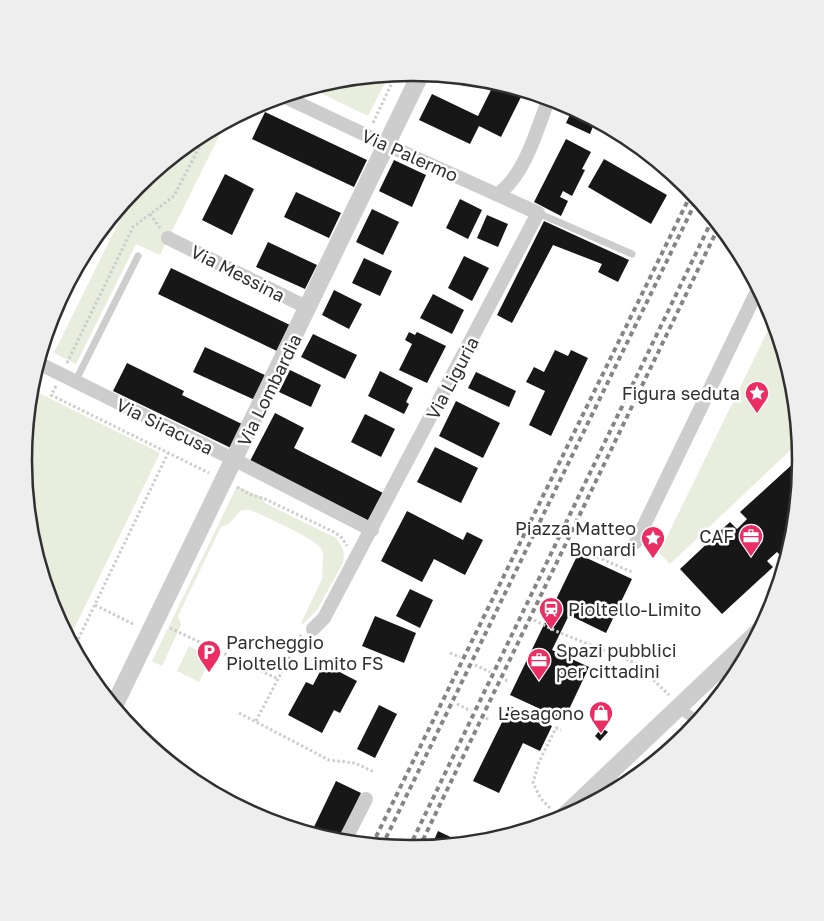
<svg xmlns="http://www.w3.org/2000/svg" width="824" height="921" font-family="'Golos Text',sans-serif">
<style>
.green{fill:#e9eddd}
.building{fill:#171717}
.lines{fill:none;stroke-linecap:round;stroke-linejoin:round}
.path{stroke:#cdcdcd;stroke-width:3;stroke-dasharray:2.5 2.5;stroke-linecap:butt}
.service{stroke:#cdcdcd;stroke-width:7}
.pedestrian{stroke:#cdcdcd;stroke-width:10}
.minor{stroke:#cdcdcd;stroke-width:14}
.tertiary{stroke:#cdcdcd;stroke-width:18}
.rail{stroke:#858585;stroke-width:4;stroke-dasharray:5 4;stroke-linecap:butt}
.labels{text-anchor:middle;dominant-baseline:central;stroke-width:5;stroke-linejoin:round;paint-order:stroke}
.street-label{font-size:18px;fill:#303030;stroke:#fff}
.poi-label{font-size:18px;fill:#303030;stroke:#fff;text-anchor:end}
.rim{fill:none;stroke:#303030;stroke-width:2.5}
</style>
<rect width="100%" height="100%" fill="#fff"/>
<g class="green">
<polygon points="389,75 368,116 310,88 337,80"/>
<polygon points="226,122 160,255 136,244 76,364 54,353 136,187 197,138"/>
<polygon points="773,320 793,385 798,443 670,564 659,553"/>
<polygon points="31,389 160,453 69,639 53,609 31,536 24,460"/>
<path d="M 237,486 L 262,497 L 265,503 L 336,538 L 342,547 L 344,554 L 343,563 L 317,610 L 303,624 L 301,623 L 323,577 C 320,567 327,557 320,547 C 314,539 263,515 252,511 C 248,509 244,510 240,511 L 230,523 L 221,527 L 178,616 L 181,625 L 162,666 L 152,661 Z"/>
<polygon points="189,646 211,657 199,682 177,671"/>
</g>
<g class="building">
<polygon points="486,80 524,91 501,137 479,126 470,144 419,120 432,94 478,116 494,84"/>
<polygon points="573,108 602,124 601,127 594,124 590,134 566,123"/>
<polygon points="265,112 367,160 354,187 252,139"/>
<polygon points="566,139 591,152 582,169 585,170 572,196 563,191 560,197 568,201 561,216 534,202"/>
<polygon points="604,159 667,195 651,224 588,187"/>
<polygon points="394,160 426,175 412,207 379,191"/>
<polygon points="225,174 254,189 232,235 202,220"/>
<polygon points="296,192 341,213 329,238 284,217"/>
<polygon points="460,199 482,210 468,239 446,228"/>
<polygon points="372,209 399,222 383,255 356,242"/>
<polygon points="487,215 508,224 498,247 477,238"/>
<polygon points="544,221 629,260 618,282 598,272 602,264 553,245 512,323 497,315"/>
<polygon points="268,242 317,265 305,289 256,267"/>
<polygon points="464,256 489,268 472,301 448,288"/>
<polygon points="364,258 392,271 380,296 352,283"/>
<polygon points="171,268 292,326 279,352 158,294"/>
<polygon points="75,271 77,271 48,331 53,312"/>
<polygon points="334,290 362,304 349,329 322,315"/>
<polygon points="433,294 464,310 452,334 420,318"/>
<polygon points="409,332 415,335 417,332 446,346 427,383 399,370 412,344 405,340"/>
<polygon points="313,334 357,355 345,379 301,357"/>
<polygon points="205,347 267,376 255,400 193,372"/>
<polygon points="555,350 568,356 571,350 588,358 551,436 529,425 545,391 526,382 534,367 544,372"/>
<polygon points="127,363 184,391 182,395 244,425 233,449 113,391"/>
<polygon points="290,370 321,385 311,407 279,392"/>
<polygon points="380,371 413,388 406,402 409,404 404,414 368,396"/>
<polygon points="476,372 516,391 509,407 468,388"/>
<polygon points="456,401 500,423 483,458 439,436"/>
<polygon points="275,413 304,428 294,448 385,494 371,522 250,461"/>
<polygon points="365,414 395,429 381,457 351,442"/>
<polygon points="435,447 478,468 461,503 417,482"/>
<polygon points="796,461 800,466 793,537 788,553 783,558 777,552 767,561 773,567 722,614 680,569 730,522 737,529 747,519 740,512"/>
<polygon points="407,511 463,540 467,532 483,540 465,575 434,559 422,582 381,561"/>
<polygon points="578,554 632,579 606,633 569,615 552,650 589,667 564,720 510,695"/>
<polygon points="410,589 433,600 420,628 396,616"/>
<polygon points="375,616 416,633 404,663 362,646"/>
<polygon points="324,664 357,681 340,713 334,710 322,733 288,715 306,682 313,685"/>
<polygon points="379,705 397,714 375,758 357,749"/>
<polygon points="510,706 552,726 540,751 523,743 499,793 473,781"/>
<polygon points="602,728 608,732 600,741 595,736"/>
<polygon points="336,781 361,793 338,841 313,829"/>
<polygon points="438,831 461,842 460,844 431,847"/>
</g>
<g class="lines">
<g class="path">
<polyline points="373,123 396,74"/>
<polyline points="150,214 160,228"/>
<polyline points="67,363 133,227 174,196 207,132"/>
<polyline points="56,386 51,395 209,473"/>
<polyline points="237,487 249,494 265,499 336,533 342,538 347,546"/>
<polyline points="588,553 634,573"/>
<polyline points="95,605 135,625"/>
<polyline points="534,620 558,632 636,663 669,695"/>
<polyline points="170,628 278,679"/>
<polyline points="74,648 168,453"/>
<polyline points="450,653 460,657"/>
<polyline points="475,665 490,672"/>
<polyline points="505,680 508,681"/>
<polyline points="457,704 471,711"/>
<polyline points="239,713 329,760 355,763 374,772"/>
<polyline points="486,718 489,720"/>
<polyline points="256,721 301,635"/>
<polyline points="550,808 541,799 533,783 539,762 556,728 561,730"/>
</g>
<g class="service">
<polyline points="538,213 632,254"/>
<polyline points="75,382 138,256"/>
</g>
<polyline class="pedestrian" points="680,706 686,713 698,721"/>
<g class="minor">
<polyline points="283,96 387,145 538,213 324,618 313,629"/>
<path d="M 498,194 C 525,175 537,129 549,98"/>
<polyline points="168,238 308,308"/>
<polyline points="38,363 235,460 372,530"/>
<polyline points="636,542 758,289"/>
<polyline points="344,842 366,799"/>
</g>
<g class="tertiary">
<polyline points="114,706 421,73"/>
<polyline points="562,818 759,631"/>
</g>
<g class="rail">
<polyline points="372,845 692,192"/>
<polyline points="382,846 697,199"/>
<polyline points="409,848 713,218"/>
<polyline points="419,848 719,226"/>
</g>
</g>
<defs>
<g id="sight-pin" transform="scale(1.25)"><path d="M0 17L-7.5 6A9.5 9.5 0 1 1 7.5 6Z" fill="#ea2e64" stroke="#fff"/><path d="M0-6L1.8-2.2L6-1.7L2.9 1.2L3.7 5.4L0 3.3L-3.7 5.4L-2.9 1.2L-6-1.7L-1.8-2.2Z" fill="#fff"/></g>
<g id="office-pin" transform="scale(1.25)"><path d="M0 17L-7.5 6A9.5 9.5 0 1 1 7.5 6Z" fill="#ea2e64" stroke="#fff"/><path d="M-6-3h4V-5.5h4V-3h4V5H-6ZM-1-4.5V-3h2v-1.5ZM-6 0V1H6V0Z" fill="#fff"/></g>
<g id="station-pin" transform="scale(1.25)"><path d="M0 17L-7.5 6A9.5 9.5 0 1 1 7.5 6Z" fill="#ea2e64" stroke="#fff"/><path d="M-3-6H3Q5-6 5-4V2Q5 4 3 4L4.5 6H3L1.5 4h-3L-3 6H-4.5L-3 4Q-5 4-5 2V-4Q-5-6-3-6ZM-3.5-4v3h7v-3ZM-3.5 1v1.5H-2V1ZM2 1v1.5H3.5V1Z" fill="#fff"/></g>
<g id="parking-pin" transform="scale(1.25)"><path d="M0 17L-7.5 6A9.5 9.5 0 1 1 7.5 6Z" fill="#ea2e64" stroke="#fff"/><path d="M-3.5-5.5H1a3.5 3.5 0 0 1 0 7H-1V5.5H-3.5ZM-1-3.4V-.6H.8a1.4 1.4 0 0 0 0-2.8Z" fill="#fff"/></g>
<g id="shop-pin" transform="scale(1.25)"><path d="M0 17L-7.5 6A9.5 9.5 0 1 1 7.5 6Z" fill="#ea2e64" stroke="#fff"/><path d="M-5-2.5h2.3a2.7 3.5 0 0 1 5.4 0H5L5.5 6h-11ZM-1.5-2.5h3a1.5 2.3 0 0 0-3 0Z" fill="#fff"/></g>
</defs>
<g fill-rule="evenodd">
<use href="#sight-pin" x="757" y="393"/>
<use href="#office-pin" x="751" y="536"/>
<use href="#sight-pin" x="653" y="538"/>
<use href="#station-pin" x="551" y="609"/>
<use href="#parking-pin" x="209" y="652"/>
<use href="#office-pin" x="539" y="660"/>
<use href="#shop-pin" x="601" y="713"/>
</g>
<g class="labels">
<g class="street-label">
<text transform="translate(410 155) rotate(24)">Via Palermo</text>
<text transform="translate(238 273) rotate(27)">Via Messina</text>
<text transform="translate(452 378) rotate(-62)">Via Liguria</text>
<text transform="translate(269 390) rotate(-64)">Via Lombardia</text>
<text transform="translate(165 426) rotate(26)">Via Siracusa</text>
</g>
<g class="poi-label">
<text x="740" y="393">Figura seduta</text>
<text x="636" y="528">Piazza Matteo<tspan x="636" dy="21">Bonardi</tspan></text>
<text x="734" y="536">CAF</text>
<text x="568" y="609" text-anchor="start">Pioltello-Limito</text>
<text x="226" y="642" text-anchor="start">Parcheggio<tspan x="226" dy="21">Pioltello Limito FS</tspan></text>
<text x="556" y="650" text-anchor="start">Spazi pubblici<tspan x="556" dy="21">per cittadini</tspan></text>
<text x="584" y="713">L'esagono</text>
</g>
</g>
<path d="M0 0H824V921H0ZM411 81H413A379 379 0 0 1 792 460V461A379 379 0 0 1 413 840H411A379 379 0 0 1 32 461V460A379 379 0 0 1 411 81Z" fill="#eee" fill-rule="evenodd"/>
<path class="rim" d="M411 81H413A379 379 0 0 1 792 460V461A379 379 0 0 1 413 840H411A379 379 0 0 1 32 461V460A379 379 0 0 1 411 81Z"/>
</svg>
